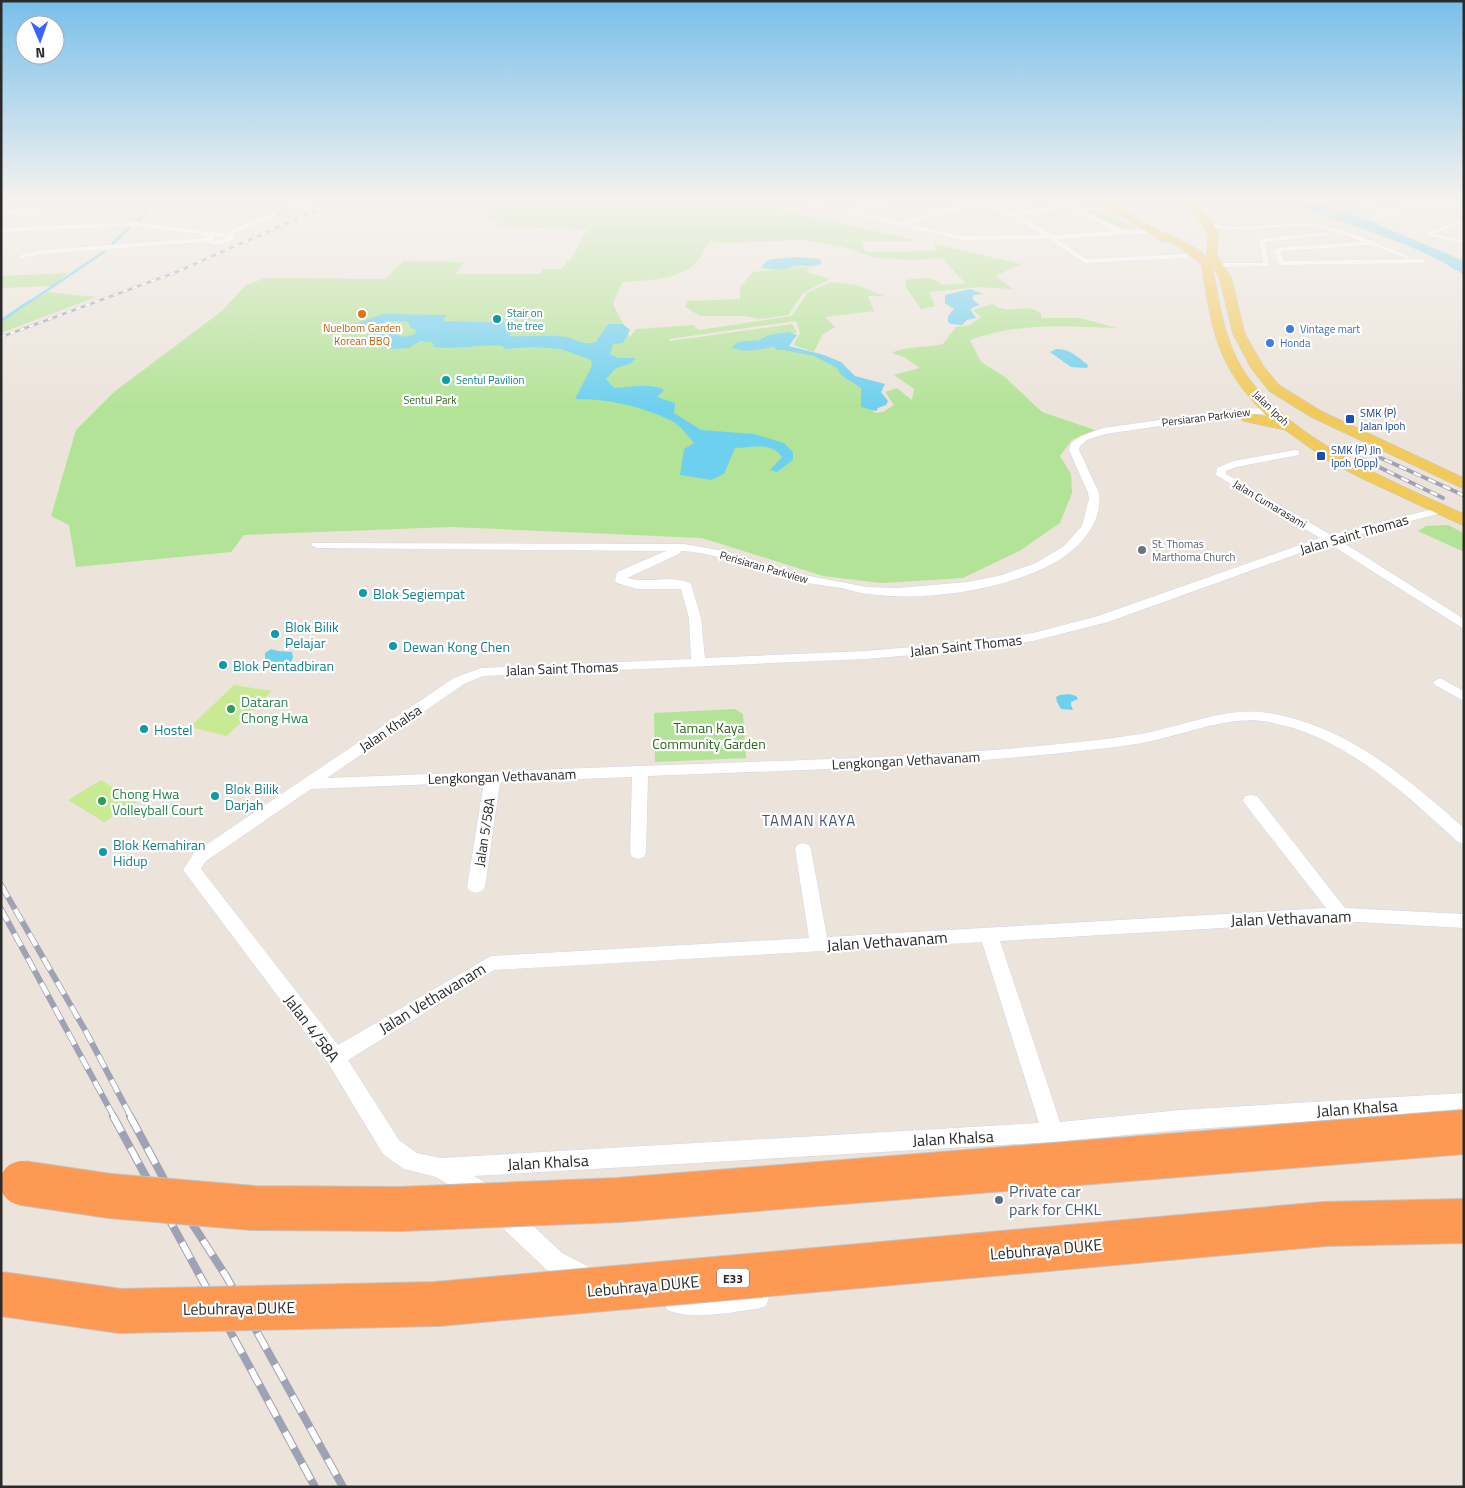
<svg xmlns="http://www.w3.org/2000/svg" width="1465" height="1488" font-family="'Titillium Web',sans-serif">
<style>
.green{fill:#b3e397}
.pitch{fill:#c8ea93}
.water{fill:#6ed0ef;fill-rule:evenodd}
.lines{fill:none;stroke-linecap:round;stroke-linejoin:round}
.stream-far1{stroke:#6ed0ef;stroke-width:2.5}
.stream{stroke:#6ed0ef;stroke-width:3}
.minor-tunnel{stroke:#c5bfb8;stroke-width:7;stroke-dasharray:7 3;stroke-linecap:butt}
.minor-casing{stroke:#d1d5e3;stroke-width:1}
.primary-casing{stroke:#c3c3c3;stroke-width:1}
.minor{fill:#fff;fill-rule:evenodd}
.primary{fill:#f1ca5c;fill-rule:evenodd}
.rail-far3-casing{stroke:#9ea2b4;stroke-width:2.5}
.rail-far2-casing{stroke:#9ea2b4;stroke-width:4}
.rail-far1-casing{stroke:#9ea2b4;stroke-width:6}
.rail-casing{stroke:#9ea2b4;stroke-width:8}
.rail-far3{stroke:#fff;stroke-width:2;stroke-dasharray:5;stroke-linecap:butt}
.rail-far2{stroke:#fff;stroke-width:2.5;stroke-dasharray:8;stroke-linecap:butt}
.rail-far1{stroke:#fff;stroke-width:4.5;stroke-dasharray:14;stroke-linecap:butt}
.rail{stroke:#fff;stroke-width:6;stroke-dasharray:18;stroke-linecap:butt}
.motorway-bridge-casing{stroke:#c3c3c3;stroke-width:46;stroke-linecap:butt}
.motorway-bridge{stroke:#fe9954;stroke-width:44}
.food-dot{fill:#e8710a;stroke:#fff;stroke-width:2}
.culture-dot{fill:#0f9aa8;stroke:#fff;stroke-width:2}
.shop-dot{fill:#3f7fe0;stroke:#fff;stroke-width:2}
.transit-dot{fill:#1a4fb4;stroke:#fff;stroke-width:2}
.worship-dot{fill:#6b7280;stroke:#fff;stroke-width:2}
.leisure-dot{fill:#2e9e5b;stroke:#fff;stroke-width:2}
.service-dot{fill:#5c6f8a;stroke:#fff;stroke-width:2}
.labels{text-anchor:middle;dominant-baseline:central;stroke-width:4.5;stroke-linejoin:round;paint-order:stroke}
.far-culture-label{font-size:11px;fill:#0d838f;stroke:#fff;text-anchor:start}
.far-food-label{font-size:11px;fill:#c56008;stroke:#fff}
.far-shop-label{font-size:11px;fill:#366cbe;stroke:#fff;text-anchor:start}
.far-park-label{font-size:11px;fill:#2c671a;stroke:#fff}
.far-street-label{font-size:11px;fill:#2a2a2a;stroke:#fff}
.far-transit-label{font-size:11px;fill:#164399;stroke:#fff;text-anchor:start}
.far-worship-label{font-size:11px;fill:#5b616d;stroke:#fff;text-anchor:start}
.shield{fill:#fff;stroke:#6a6a6a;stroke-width:1}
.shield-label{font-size:12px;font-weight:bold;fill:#2a2a2a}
.street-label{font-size:14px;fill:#2a2a2a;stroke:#fff}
.culture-label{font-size:14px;fill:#0d838f;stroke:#fff;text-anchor:start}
.leisure-label{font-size:14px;fill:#27864d;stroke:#fff;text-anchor:start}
.park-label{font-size:14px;fill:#2c671a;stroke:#fff}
.neighbourhood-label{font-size:15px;letter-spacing:1px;fill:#4a547a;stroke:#fff}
.near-street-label{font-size:16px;fill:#2a2a2a;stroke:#fff}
.near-service-label{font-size:16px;fill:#4e5e75;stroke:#fff;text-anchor:start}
</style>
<rect width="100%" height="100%" fill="#ece4db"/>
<g class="green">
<path d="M 394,199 L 737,199 L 918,241 L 862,241 L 865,252 L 937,251 L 934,244 L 1021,264 L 995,276 L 1013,289 L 979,287 L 929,292 L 935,306 L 921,309 L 906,287 L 906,280 C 919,278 932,276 942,285 L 965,283 L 942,258 L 914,260 L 876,258 L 843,247 L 803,240 L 721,243 L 710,240 C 706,247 702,257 696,263 C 676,281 647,280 622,282 L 613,304 L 630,337 L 636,329 L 693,325 L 699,330 L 792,316 L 807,293 L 831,282 L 857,285 L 884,296 L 868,296 L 874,311 L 825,317 L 835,327 L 822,335 L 814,352 L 793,345 L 800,333 L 796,321 L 669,339 L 670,341 L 792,324 L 797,332 L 774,344 L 822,358 L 867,387 L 874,413 L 883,412 L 894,405 L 885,392 L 897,388 L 912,400 L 914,389 L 894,375 L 920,368 L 904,357 L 892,353 C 901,347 930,347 943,344 L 956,327 L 970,325 L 981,317 L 973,310 L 992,304 C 1011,317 1022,301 1041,313 L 1041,318 L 1080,318 L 1117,328 C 1067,326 1019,322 970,340 L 981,362 L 1005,377 L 1042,412 L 1095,430 L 1072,440 L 1060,456 L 1071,474 L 1072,493 L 1060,523 L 1021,550 L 963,578 L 881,583 L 823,576 L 702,538 L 450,527 L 244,535 L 231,552 L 76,567 L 69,525 L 51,516 L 76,430 L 114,392 L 222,311 L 246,285 L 265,278 L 386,279 L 403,261 L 464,262 L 456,274 L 540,274 L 543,269 L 562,269 L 567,261 L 570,261 L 587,229 L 500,227 L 497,222 C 481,219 479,210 466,206 C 443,198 414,204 391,206 Z"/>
<polygon points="1380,199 1417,201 1393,210 1374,206 1372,200"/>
<polygon points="1087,204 1136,229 1123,229 1075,206"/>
<polygon points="792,267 810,267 806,272 830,279 803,293 788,315 760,319 744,316 700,316 685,307 688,301 740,299 740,287 753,272"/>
<polygon points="68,273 52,286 1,288 1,276"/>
<polygon points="47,292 96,297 1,333 1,322"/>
<polygon points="1448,525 1464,533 1464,552 1418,531 1426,526"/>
<polygon points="735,709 743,714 746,758 655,762 654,713"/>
</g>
<g class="pitch">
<polygon points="234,685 272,691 227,736 190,727"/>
<polygon points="101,780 137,802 104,822 68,800"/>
</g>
<g class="water">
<path d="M 1299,199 L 1328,199 L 1334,206 L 1457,258 L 1464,261 L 1464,275 C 1419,245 1363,230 1313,212 L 1303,207 Z"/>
<polygon points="798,257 820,259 822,263 815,266 795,266 778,270 761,268 767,261 772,259"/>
<polygon points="970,289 983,294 974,295 972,298 979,305 970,309 976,318 967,320 962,325 951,324 948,322 948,316 954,309 945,303 945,295"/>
<path d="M 383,314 L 447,315 L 443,321 L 517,323 L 509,336 C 528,337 548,334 566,337 C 578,339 581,346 596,342 L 608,324 L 623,324 L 630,330 L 623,343 L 613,344 L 610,354 L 618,358 L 636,358 L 630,364 L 616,368 L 606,379 L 614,388 C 630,388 650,382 664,390 L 657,397 L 675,403 L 674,413 L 701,430 L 754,434 L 784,443 L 793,452 L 793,460 L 777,472 L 770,470 L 782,457 C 772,442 752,447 735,448 L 724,474 L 711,480 L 680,475 L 684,449 L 694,443 C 688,436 680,425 672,421 C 642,406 608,399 575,399 L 592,366 L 591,360 L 561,349 L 532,347 L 504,349 L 503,346 C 480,344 458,350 434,347 L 432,342 L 420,341 L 409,348 L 391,349 L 363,342 L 378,333 L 351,325 ZM 395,321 L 408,322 L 410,327 L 416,330 L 415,334 C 407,337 399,339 394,330 L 382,327 L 382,324 Z"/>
<polygon points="788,332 797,335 789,346 824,355 841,362 855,376 885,384 881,392 888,401 886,405 878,408 876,411 861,407 861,388 841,375 837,368 814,356 784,350 777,350 774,347 746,351 731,348 738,342 759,340 769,335"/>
<path d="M 1056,349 C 1069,348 1078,357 1088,365 L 1087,368 L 1071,367 L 1050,352 Z"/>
<polygon points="271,649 278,651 292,652 293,658 288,667 282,669 262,665 262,662 265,660 265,653"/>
<polygon points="1069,694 1076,696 1078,699 1071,702 1071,705 1073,710 1061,709 1057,702 1056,697 1060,695"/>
</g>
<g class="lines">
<g class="stream-far1">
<polyline points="138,221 157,199"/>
<polyline points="111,245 129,228"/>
<polyline points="28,303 104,252"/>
</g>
<polyline class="stream" points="1,321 30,301"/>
<polyline class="minor-tunnel" points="274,215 291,208"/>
<g class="minor-casing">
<g id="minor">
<polygon points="306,199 315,199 293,209 288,208"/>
<path d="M 783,199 C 804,199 824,209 845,210 C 858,211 877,199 894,199 L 853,212 L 902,223 L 939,209 L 980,205 L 968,199 L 977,199 L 989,204 L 1030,199 L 1053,199 L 996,207 L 1010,212 L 1065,206 L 1063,204 L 1066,202 L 1124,231 L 1153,229 L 1156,231 L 1153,233 L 1057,239 L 1086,259 L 1186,254 L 1189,256 L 1186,258 L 1085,263 L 1050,239 L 963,240 ZM 987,208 L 1015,218 L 1043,235 L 963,236 L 909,224 L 940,213 ZM 1071,209 L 1115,231 L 1052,235 L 1017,215 Z"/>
<polygon points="1366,199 1372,199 1372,205 1390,211 1418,202 1421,204 1374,220 1372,217 1384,213 1367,207"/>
<polygon points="1391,199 1464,201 1464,205 1394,201"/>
<polygon points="51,209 49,212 1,214 1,210"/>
<path d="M 274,213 L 276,216 L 234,233 L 234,239 L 219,245 L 203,242 L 41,254 L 22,258 L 20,257 L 20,255 L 41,250 L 206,238 L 198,234 L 136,226 L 1,232 L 1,228 L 136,222 L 227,234 L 230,231 ZM 213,236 L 228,238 L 212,241 L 214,238 Z"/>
<polygon points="1464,219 1464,223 1433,234 1464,240 1464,244 1423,234"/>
<path d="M 1209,223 L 1234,227 L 1313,223 L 1351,233 L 1411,257 L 1406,258 L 1371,245 L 1283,251 L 1280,252 L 1284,261 L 1422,259 L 1425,261 L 1422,263 L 1281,265 L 1278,263 L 1274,250 L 1283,247 L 1363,242 C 1343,233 1322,226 1299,226 C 1267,226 1238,234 1207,226 L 1207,224 Z"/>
<polygon points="1327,232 1329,233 1329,235 1265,242 1269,266 1218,267 1215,265 1218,263 1263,263 1259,239"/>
<path d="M 1272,408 L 1275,409 L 1275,413 L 1237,415 L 1105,434 L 1087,440 L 1080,446 L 1079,450 L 1099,493 C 1103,521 1082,546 1059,560 C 1009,590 926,602 868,594 C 859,593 851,590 842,588 C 822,585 802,583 783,578 C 748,569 717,552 681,551 L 679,554 L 627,578 C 647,584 675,574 691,584 L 701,618 L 705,658 L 865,651 L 949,644 L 1033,633 L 1098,616 L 1320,538 L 1216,475 L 1217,468 L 1233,461 L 1295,450 L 1299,451 L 1299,455 L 1236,467 L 1226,471 L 1226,474 L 1331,535 L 1441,507 L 1445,508 L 1447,510 L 1445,512 L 1339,540 L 1464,619 L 1464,629 L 1328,543 L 1108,622 L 1033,641 L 949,652 L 865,659 L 483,676 L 464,684 L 327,778 C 431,774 536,770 640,766 C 762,761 884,759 1006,749 C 1051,745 1096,741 1141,734 C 1182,727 1226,706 1268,713 C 1346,725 1407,778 1464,828 L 1464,844 L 1458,842 C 1403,792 1345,736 1269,722 C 1232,715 1192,732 1156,740 C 1133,745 1111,748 1088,750 C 942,767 795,770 648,776 L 646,853 L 644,857 L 638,859 L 632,857 L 630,853 L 632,777 L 500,782 L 485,887 L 482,891 L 476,893 L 470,891 L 467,887 L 484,782 L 311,789 L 206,861 L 201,869 L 338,1045 L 491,956 L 809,938 L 795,849 L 797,845 L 803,843 L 809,845 L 811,849 L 827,937 L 1326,908 L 1245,804 L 1243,800 L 1245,796 L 1251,795 L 1257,796 L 1345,908 L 1464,914 L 1464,928 L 1340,921 L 1000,941 L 1060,1122 L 1180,1110 L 1464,1093 L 1464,1111 L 1180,1130 L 1053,1142 L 474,1176 L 491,1186 L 494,1194 L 491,1202 L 483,1205 L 436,1177 L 404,1169 L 383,1154 L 328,1063 L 183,870 L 194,853 L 454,678 L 481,668 L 691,659 L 689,618 L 681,589 L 637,589 L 617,583 L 615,580 L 617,572 L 666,551 L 317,548 L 311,545 L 313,543 L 684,544 L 729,552 L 788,572 L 867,587 L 898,588 L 968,582 L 1002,575 L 1036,563 L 1064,546 L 1082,526 L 1089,499 L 1088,493 L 1069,450 L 1071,443 L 1081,436 L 1103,428 L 1237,409 ZM 982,942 L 1039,1123 L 441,1158 L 417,1153 L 399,1140 L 348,1060 L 494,970 Z"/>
<polygon points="1440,678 1464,691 1464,701 1435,685 1433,682"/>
<polygon points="503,1202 511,1205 562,1253 597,1271 601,1279 597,1287 589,1291 546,1269 495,1221 492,1213 495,1205"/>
<path d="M 757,1285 L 766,1288 L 769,1297 L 766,1306 L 757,1309 C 729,1312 695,1321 667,1310 L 664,1301 L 667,1292 L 676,1289 L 698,1291 Z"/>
</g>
</g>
<g class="primary-casing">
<path id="primary" d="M 1086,199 C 1112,199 1133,217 1156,229 C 1174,238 1194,243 1209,259 L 1207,256 L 1208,234 L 1204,226 L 1188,207 L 1174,199 L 1186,199 L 1194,203 L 1214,225 L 1218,234 L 1217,256 L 1231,277 L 1245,334 L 1264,367 L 1279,385 L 1321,411 L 1464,478 L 1464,489 L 1311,417 L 1269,391 L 1251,368 L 1233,334 L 1219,277 L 1212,265 C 1218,295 1222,328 1236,357 C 1274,434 1389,480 1464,514 L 1464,526 L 1361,478 L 1327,460 L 1285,430 L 1243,421 L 1240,418 L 1243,415 L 1248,413 L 1268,417 C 1215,365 1213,332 1201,264 L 1178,246 L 1170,242 L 1163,242 L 1130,221 Z"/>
</g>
<use href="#minor" class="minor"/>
<use href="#primary" class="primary"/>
<g class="rail-far3-casing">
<polyline id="rail-far3" points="1,337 174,273 342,199"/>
</g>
<g class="rail-far2-casing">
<g id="rail-far2">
<polyline points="1370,453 1463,495"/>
<polyline points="1358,457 1443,498"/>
</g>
</g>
<g class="rail-far1-casing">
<g id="rail-far1">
<polyline points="1,885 85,1030 131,1117"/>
<polyline points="1,909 114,1117"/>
</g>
</g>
<g class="rail-casing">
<g id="rail">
<polyline points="113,1116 315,1487"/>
<polyline points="130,1116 166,1183 226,1276 343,1487"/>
</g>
</g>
<use href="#rail-far3" class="rail-far3"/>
<use href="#rail-far2" class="rail-far2"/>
<use href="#rail-far1" class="rail-far1"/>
<use href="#rail" class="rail"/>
<g class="motorway-bridge-casing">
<g id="motorway-bridge">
<polyline points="22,1183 110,1196 253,1208 401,1209 619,1200 1464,1132"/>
<polyline points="1,1294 120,1311 437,1304 1325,1224 1464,1221"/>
</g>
</g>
<use href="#motorway-bridge" class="motorway-bridge"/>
</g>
<linearGradient id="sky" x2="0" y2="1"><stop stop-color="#77bfeb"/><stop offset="0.49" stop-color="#f6f3ef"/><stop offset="1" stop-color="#f6f3ef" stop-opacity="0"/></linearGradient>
<rect width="1465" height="408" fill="url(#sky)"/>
<circle class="food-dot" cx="362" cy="314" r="5"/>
<g class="culture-dot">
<circle cx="497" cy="319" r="5"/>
<circle cx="446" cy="380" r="5"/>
<circle cx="363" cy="593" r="5"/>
<circle cx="275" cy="634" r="5"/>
<circle cx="393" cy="646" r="5"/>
<circle cx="223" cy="665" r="5"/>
<circle cx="144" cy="729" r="5"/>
<circle cx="215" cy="796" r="5"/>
<circle cx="103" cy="852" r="5"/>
</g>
<g class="shop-dot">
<circle cx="1290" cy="329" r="5"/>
<circle cx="1270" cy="343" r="5"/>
</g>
<g class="transit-dot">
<rect x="1345" y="414" width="10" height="10" rx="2.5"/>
<rect x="1316" y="451" width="10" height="10" rx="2.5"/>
</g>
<circle class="worship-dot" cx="1142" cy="550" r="5"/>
<g class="leisure-dot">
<circle cx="231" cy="709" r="5"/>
<circle cx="102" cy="801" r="5"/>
</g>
<circle class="service-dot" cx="999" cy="1200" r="5"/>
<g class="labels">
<g class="far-culture-label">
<text x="507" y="313">Stair on<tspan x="507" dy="13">the tree</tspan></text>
<text x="456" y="380">Sentul Pavilion</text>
</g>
<g class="far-food-label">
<text x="362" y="328">Nuelbom Garden<tspan x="362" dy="13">Korean BBQ</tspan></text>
</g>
<g class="far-shop-label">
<text x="1300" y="329">Vintage mart</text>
<text x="1280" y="343">Honda</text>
</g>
<g class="far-park-label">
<text x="430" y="400">Sentul Park</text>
</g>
<g class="far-street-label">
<text transform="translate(1271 408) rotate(44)">Jalan Ipoh</text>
<text transform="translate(1206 417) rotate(-7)">Persiaran Parkview</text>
<text transform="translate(1270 504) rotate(31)">Jalan Cumarasami</text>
<text transform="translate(764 567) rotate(16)">Perisiaran Parkview</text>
</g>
<g class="far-transit-label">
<text x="1360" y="413">SMK (P)<tspan x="1360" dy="13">Jalan Ipoh</tspan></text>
<text x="1331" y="450">SMK (P) Jln<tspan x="1331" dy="13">Ipoh (Opp)</tspan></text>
</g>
<g class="far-worship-label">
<text x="1152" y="544">St. Thomas<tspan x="1152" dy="13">Marthoma Church</tspan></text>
</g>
<rect class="shield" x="717" y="1268.5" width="32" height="19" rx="4"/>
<g class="shield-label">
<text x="733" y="1278">E33</text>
</g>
<g class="street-label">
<text transform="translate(1354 534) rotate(-16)">Jalan Saint Thomas</text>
<text transform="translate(966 645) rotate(-6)">Jalan Saint Thomas</text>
<text transform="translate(562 668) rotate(-2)">Jalan Saint Thomas</text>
<text transform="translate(390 728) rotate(-34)">Jalan Khalsa</text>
<text transform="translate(906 760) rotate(-3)">Lengkongan Vethavanam</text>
<text transform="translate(502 776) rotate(-2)">Lengkongan Vethavanam</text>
<text transform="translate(484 832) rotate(-81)">Jalan 5/58A</text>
</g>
<g class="culture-label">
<text x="373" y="593">Blok Segiempat</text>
<text x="285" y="626">Blok Bilik<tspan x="285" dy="16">Pelajar</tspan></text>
<text x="403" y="646">Dewan Kong Chen</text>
<text x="233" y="665">Blok Pentadbiran</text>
<text x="154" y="729">Hostel</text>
<text x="225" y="788">Blok Bilik<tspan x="225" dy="16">Darjah</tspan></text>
<text x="113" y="844">Blok Kemahiran<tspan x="113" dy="16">Hidup</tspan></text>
</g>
<g class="leisure-label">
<text x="241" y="701">Dataran<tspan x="241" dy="16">Chong Hwa</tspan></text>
<text x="112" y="793">Chong Hwa<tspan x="112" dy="16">Volleyball Court</tspan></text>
</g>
<g class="park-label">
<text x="709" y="727">Taman Kaya<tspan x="709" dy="16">Community Garden</tspan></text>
</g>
<g class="neighbourhood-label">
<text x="809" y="820">TAMAN KAYA</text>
</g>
<g class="near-street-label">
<text transform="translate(1291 918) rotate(-2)">Jalan Vethavanam</text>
<text transform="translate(887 941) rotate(-4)">Jalan Vethavanam</text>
<text transform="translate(432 998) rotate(-31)">Jalan Vethavanam</text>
<text transform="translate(312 1028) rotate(53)">Jalan 4/58A</text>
<text transform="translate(1357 1108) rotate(-4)">Jalan Khalsa</text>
<text transform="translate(953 1138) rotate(-3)">Jalan Khalsa</text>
<text transform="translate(548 1162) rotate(-3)">Jalan Khalsa</text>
<text transform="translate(1046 1249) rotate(-5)">Lebuhraya DUKE</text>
<text transform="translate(643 1286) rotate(-5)">Lebuhraya DUKE</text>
<text transform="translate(239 1308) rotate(-1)">Lebuhraya DUKE</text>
</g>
<g class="near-service-label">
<text x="1009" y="1191">Private car<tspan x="1009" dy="18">park for CHKL</tspan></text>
</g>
</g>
<rect width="1465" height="1488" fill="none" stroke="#2a2a2a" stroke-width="5"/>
<g transform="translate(40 40) rotate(178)"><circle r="24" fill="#ffffff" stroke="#aaaaaa"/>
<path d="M0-4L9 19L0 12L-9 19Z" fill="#3a63fa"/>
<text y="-8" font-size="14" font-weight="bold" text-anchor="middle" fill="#2a2a2a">N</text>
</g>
</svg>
